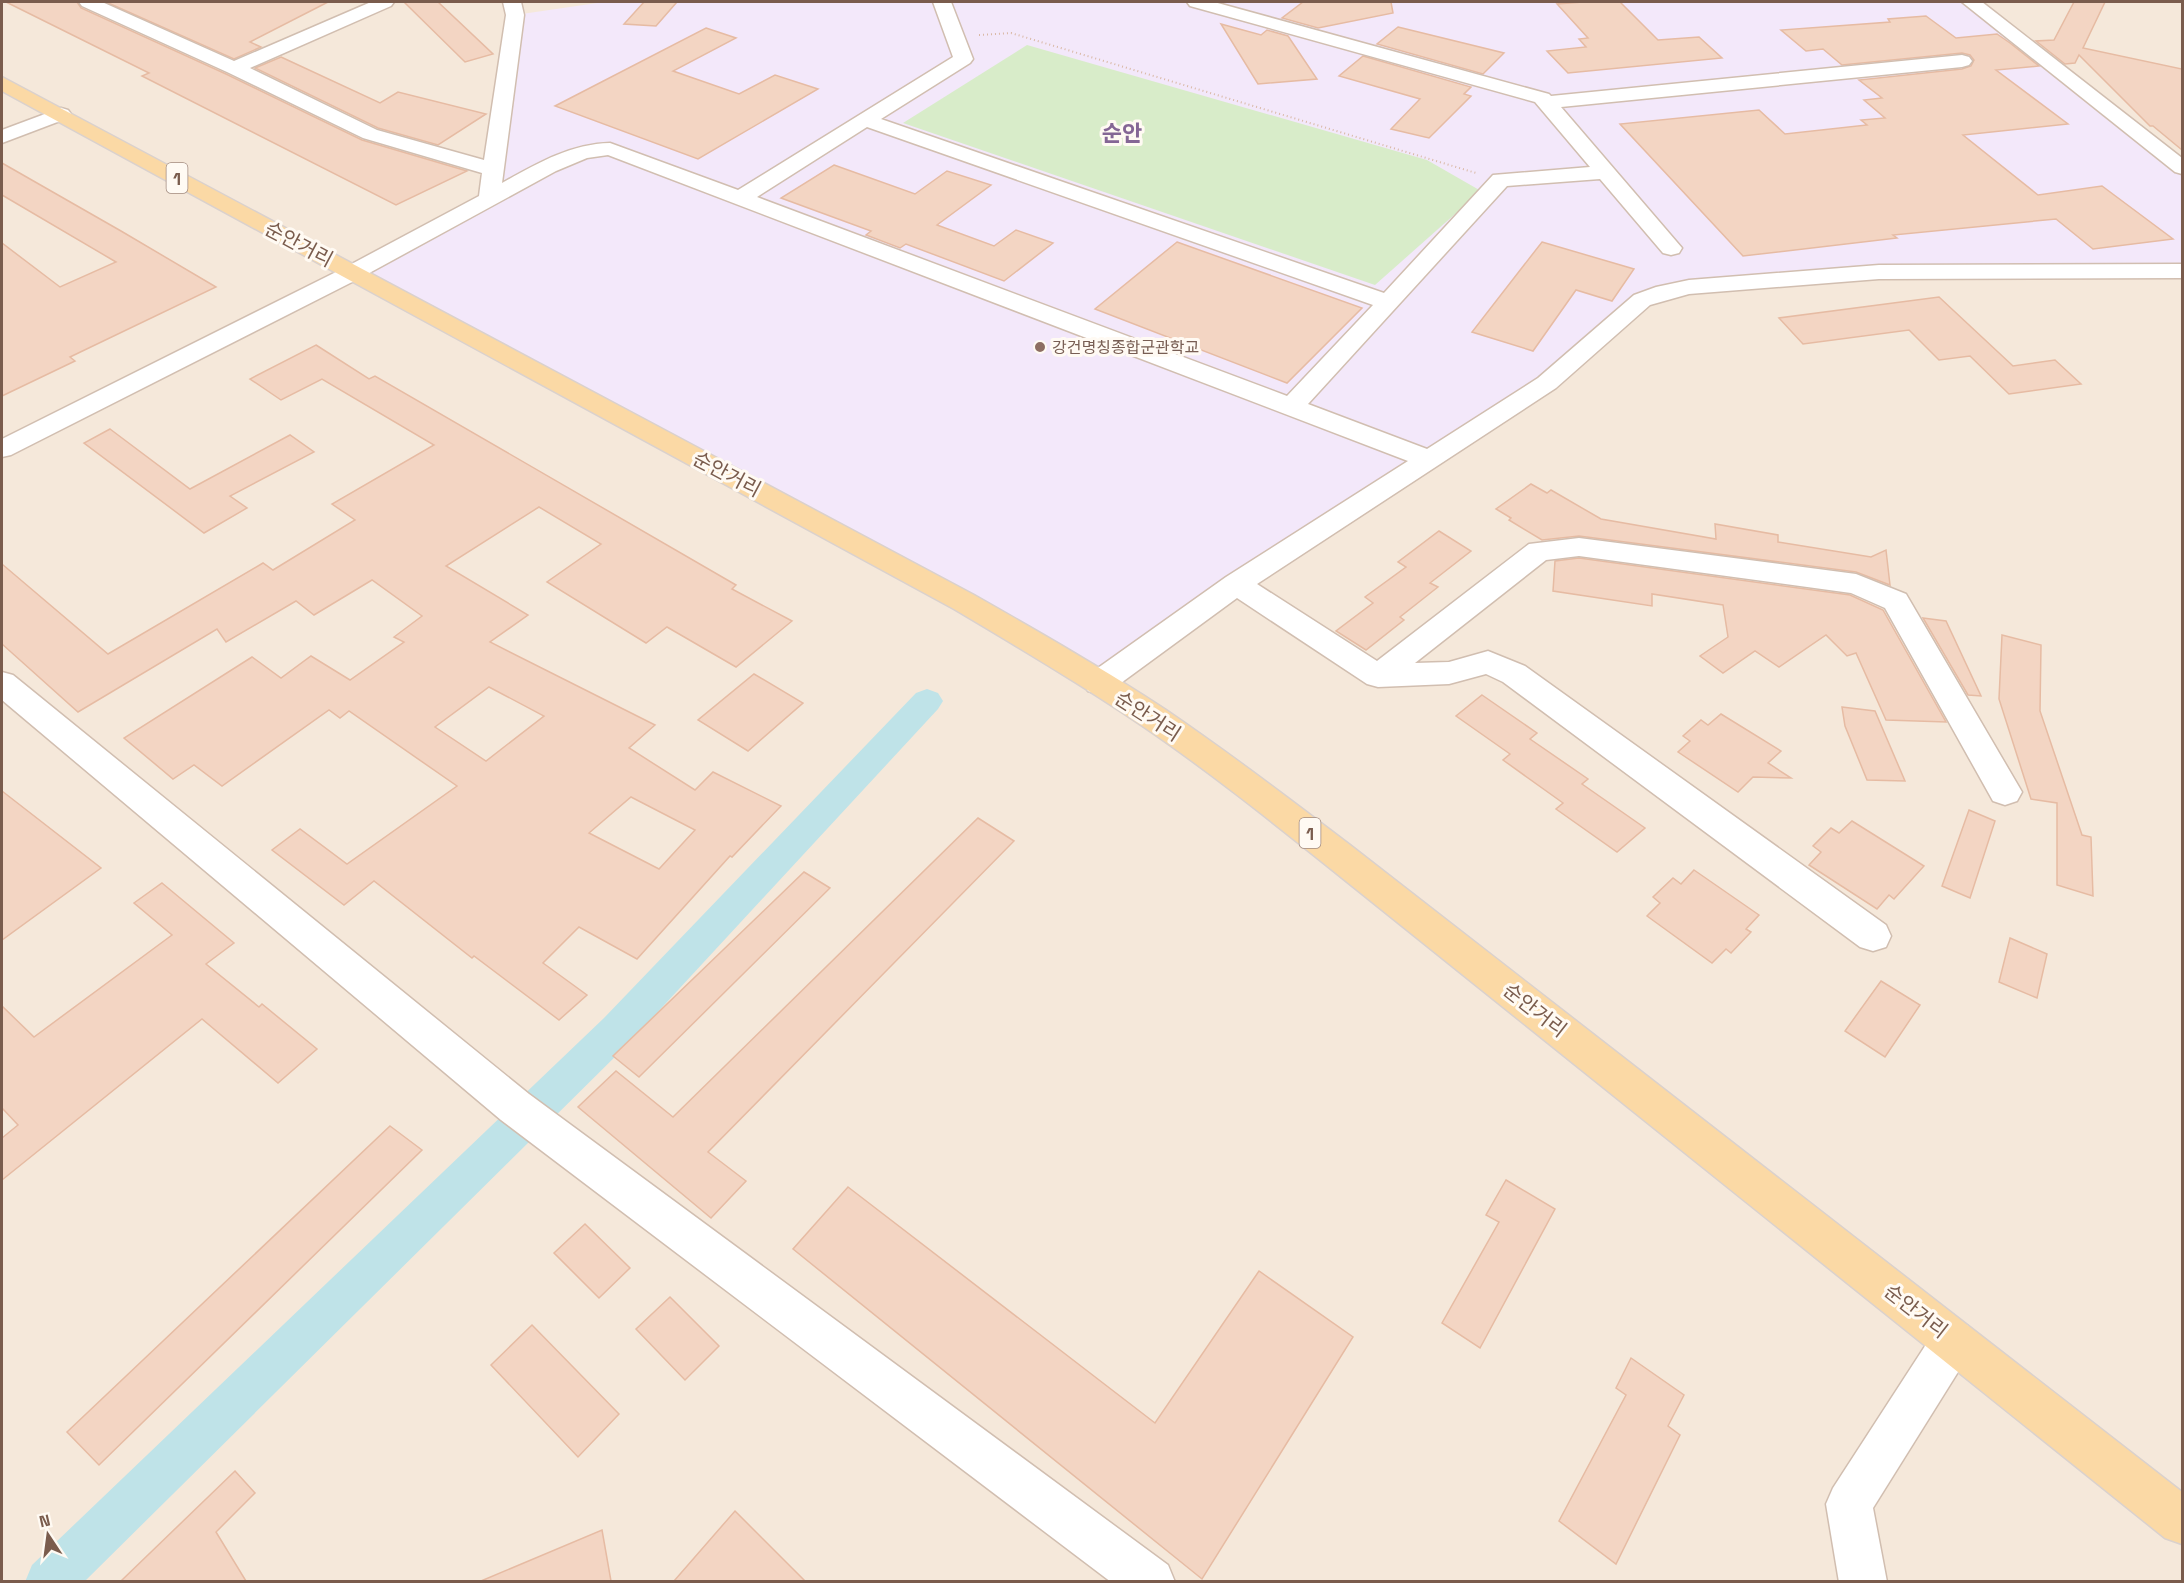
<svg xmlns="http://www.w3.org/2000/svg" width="2184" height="1583" font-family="'Space Grotesk','Noto Sans KR',sans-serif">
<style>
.residential{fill:#f5e8da}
.education{fill:#f3e8fa}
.green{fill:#d8ecc9}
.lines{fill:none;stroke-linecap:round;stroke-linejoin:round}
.canal{fill:#bfe3e8;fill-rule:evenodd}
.building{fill:#f3d5c3;stroke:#e6bba3;stroke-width:1.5;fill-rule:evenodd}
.minor-casing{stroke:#d1beb0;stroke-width:3}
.major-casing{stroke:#dad1cd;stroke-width:3}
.path{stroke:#d9b8a5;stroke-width:2;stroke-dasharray:1 3;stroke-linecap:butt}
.minor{fill:#fff;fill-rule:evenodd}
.major{fill:#fbd9a5;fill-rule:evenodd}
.education-dot{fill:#8d6e63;stroke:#fffaf3;stroke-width:2}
.labels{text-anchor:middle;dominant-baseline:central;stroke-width:6;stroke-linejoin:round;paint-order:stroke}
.far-education-label{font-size:16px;fill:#785e54;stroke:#fffaf3;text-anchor:start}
.shield{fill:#fffaf3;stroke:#a28b7f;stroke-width:1.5}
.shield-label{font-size:18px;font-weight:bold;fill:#7a5c4d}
.street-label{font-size:20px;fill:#7a5c4d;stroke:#fffaf3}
.far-district-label{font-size:22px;font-weight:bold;fill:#846695;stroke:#fffaf3}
</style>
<rect width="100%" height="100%" fill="#fdf6ec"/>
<rect class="residential" x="2" y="2" width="2180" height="1579"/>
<polygon class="education" points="604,2 1971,2 2182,168 2182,271 1879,272 1664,292 1547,383 1099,683 354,272 489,199 515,15"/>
<polygon class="green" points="1027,45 1427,160 1481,191 1375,285 903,123"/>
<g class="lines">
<polygon class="canal" points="927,689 938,693 943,701 938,709 630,1042 84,1582 25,1582 32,1565 604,1018 916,693"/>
</g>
<g class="building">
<polygon points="6,2 77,2 81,8 226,74 362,140 467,171 396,205 142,76 149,73"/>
<polygon points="106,2 328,2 250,42 261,47 234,59"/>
<polygon points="404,2 438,2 493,54 465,62"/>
<polygon points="644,2 677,2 656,26 624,24"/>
<polygon points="1303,2 1391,2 1393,13 1318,28 1282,18"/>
<polygon points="1583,2 1620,2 1658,40 1699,37 1722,58 1568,73 1547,51 1586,47 1579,39 1588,38 1557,4"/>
<polygon points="2074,2 2105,2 2083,48 2182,69 2182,150 2153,126 2150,126 2079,55 2075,63 2065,64 2036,41 2054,40"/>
<polygon points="1926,16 1956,38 1997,34 2010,43 2039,66 1996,70 2068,124 1963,135 2038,195 2102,186 2173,239 2093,249 2056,219 1893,235 1897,238 1743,256 1620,124 1759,110 1785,134 1867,125 1861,120 1885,118 1864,100 1882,98 1859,80 1962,69 1971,66 1974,60 1970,55 1962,53 1842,65 1823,49 1806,51 1781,30 1890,22 1888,19"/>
<polygon points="1221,24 1261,35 1267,30 1288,36 1317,79 1258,84"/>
<polygon points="1398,27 1504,53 1483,74 1377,44"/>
<polygon points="706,28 736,38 673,71 739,94 775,75 818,89 698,159 555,106"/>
<polygon points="1363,56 1471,87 1464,94 1471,96 1429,138 1391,129 1420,99 1339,76"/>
<polygon points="281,57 380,103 398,92 486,114 438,145 378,128 255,68"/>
<polygon points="2,163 121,231 216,287 70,357 75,361 2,396 2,243 60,287 116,262 2,195"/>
<polygon points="834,165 915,194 947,171 991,185 937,225 994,246 1016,230 1053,243 1004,281 906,244 900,248 866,235 871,231 781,198"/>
<polygon points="1177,242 1362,308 1287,383 1095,309"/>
<polygon points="1542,242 1634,269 1612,301 1576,290 1533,351 1472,332"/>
<polygon points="1939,297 2013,366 2055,360 2081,384 2009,394 1970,356 1939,360 1909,330 1803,344 1779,318"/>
<path d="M 316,345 L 369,379 L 375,376 L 736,585 L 732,589 L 792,621 L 736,667 L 667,627 L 646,643 L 547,582 L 601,544 L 539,507 L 446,566 L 528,615 L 490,642 L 655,725 L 629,748 L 695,790 L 713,772 L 781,806 L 732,857 L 730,856 L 637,959 L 579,927 L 543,963 L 587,995 L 559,1020 L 474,956 L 472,958 L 374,881 L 344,905 L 272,850 L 300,829 L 347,864 L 457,786 L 349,711 L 340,718 L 329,710 L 222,786 L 194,765 L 173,779 L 124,738 L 252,657 L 281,678 L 311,656 L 350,680 L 404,642 L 394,637 L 422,616 L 372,580 L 314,615 L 296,601 L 226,642 L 217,629 L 78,712 L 2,644 L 2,564 L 108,654 L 263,563 L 273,570 L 355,520 L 332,504 L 434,445 L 322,379 L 281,400 L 250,379 ZM 489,687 L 544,716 L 486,761 L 435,727 ZM 631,797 L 695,830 L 659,869 L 589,833 Z"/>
<polygon points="110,429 190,489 290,435 314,452 230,496 247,508 204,533 84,443"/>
<polygon points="1531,484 1547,493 1551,490 1601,519 1716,539 1715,524 1778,535 1778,542 1871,557 1886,550 1890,585 1856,572 1579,536 1542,540 1509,520 1511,518 1496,509"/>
<polygon points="1439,531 1471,551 1430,583 1438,587 1400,617 1404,620 1366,650 1336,631 1373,603 1365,597 1406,567 1398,562"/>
<polygon points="1579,558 1850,595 1883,610 1946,722 1886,720 1856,653 1847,656 1826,635 1779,667 1755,651 1723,673 1700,656 1728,637 1723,605 1652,594 1652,606 1553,591 1555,561"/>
<polygon points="1923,618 1946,621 1981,696 1968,695"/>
<polygon points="2002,635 2041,645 2040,711 2082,835 2091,837 2093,896 2057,885 2057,803 2031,799 1999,699"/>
<polygon points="754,674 803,703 748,751 698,720"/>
<polygon points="1482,695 1537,733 1530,739 1588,779 1582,784 1645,828 1617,852 1556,809 1563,803 1503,760 1510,754 1456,716"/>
<polygon points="1842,707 1875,711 1905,781 1867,780 1845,726"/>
<polygon points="1721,714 1781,751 1768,763 1791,778 1753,777 1738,792 1678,752 1690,741 1683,736 1701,720 1708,725"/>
<polygon points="2,791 101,868 2,940"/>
<polygon points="1969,810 1995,821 1970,898 1942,886"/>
<polygon points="978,818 1014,841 708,1152 746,1181 711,1218 578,1107 616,1071 673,1117"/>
<polygon points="1852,821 1924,866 1894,899 1889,895 1877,909 1809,865 1821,852 1813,846 1831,828 1839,833"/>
<polygon points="1694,870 1759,915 1746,929 1751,932 1731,953 1726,949 1712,963 1647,916 1660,903 1653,897 1673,878 1681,884"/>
<polygon points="804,872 830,888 639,1077 613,1056"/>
<polygon points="162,883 234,943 206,964 259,1007 262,1004 317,1049 278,1083 202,1019 2,1180 2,1138 18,1125 2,1108 2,1006 34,1037 172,935 134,903"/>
<polygon points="2010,938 2047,954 2037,998 1999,982"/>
<polygon points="1881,981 1920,1005 1885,1057 1845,1031"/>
<polygon points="390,1126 422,1150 99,1465 67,1432"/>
<polygon points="1506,1180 1555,1209 1480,1348 1442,1323 1499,1222 1486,1215"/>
<polygon points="848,1187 1155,1423 1259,1271 1353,1337 1202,1579 793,1249"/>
<polygon points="585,1224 630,1268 599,1298 554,1253"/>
<polygon points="670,1297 719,1346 685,1380 636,1329"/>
<polygon points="532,1325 619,1414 578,1457 491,1365"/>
<polygon points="1631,1358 1684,1395 1668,1426 1680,1435 1616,1564 1559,1521 1626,1395 1616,1388"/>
<polygon points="235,1471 255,1493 216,1532 246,1581 121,1581"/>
<polygon points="735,1511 805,1581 674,1581"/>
<polygon points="602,1530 611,1581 481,1581"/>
</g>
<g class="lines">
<g class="minor-casing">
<g id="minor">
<path d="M 79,2 L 102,2 L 234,61 L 371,2 L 394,2 L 391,6 L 250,68 L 377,130 L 484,160 L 506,15 L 503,2 L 521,2 L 524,15 L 502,183 C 536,164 570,144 610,143 L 738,190 L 953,57 L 933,2 L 951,2 L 973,59 L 970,63 L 881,119 L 1384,293 L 1493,175 L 1590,167 L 1535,102 L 1190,6 L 1187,2 L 1214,2 L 1549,94 L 1551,96 L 1962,55 L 1969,57 L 1972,61 L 1969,65 L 1962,67 L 1561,107 L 1682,248 L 1679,253 L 1671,255 L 1663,253 L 1600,179 L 1507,186 L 1308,404 L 1427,449 L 1538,378 L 1634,295 L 1656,287 L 1689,280 L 1879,265 L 2182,264 L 2182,278 L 1879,279 L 1689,294 L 1650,305 L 1556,388 L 1257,584 L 1377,661 L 1529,544 L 1579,538 L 1856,574 L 1906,594 L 2022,792 L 2017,801 L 2005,805 L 1993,801 L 1885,608 L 1851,593 L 1579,556 L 1546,560 L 1415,663 L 1449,662 L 1488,651 L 1525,666 L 1886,925 L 1891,936 L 1886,947 L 1873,951 L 1860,947 L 1503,682 L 1486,674 L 1449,684 L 1378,687 L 1367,684 L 1237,598 L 1110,691 L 1099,694 L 1088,691 L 1084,683 L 1088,675 L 1226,577 L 1408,461 L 608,155 L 587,158 L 556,171 L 362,277 L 11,455 L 2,457 L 2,439 L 346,267 L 479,196 L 482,173 L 363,138 L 227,72 L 82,6 ZM 867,127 L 1373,305 L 1287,396 L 757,197 Z"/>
<polygon points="1962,2 1982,2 2182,158 2182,174 2175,172"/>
<polygon points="61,108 68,110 71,114 68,118 2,143 2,130"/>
<polygon points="2,672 13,675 529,1094 1168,1565 1175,1582 1111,1582 501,1120 2,700"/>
<polygon points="1953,1319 1968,1326 1975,1341 1968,1356 1873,1508 1887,1582 1839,1582 1826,1504 1833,1488 1938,1326"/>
</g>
</g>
<g class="major-casing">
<path id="major" d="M 2,77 L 974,595 C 1039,632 1104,669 1166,710 C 1229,753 1290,799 1350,845 L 2182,1492 L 2182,1544 L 2165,1538 L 1326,865 C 1266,817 1207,770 1144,727 C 1082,685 1018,647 954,609 L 2,91 Z"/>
</g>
<polyline class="path" points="979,35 1011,33 1476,173"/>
<use href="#minor" class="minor"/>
<use href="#major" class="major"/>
</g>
<circle class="education-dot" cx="1040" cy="347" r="6"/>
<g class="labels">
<g class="far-education-label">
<text x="1052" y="347">강건명칭종합군관학교</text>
</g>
<g class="shield">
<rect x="166.5" y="163" width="21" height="30" rx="4.5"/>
<rect x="1299.5" y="818" width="21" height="30" rx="4.5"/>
</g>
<g class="shield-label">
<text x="177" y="178">1</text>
<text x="1310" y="833">1</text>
</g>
<g class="street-label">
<text transform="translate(299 244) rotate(28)">순안거리</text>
<text transform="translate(727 474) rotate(28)">순안거리</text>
<text transform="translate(1148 716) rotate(33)">순안거리</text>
<text transform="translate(1535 1010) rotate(38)">순안거리</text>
<text transform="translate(1916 1311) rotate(38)">순안거리</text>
</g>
<g class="far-district-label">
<text x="1122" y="133">순안</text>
</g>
</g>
<rect width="2184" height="1583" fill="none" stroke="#7a5c4d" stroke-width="6"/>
<g transform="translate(48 1535) rotate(347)" stroke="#fffaf3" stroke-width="4.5" paint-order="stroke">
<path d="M0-4.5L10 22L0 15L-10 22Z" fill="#7a5c4d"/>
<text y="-9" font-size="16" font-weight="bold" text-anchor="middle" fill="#7a5c4d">N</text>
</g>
</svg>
